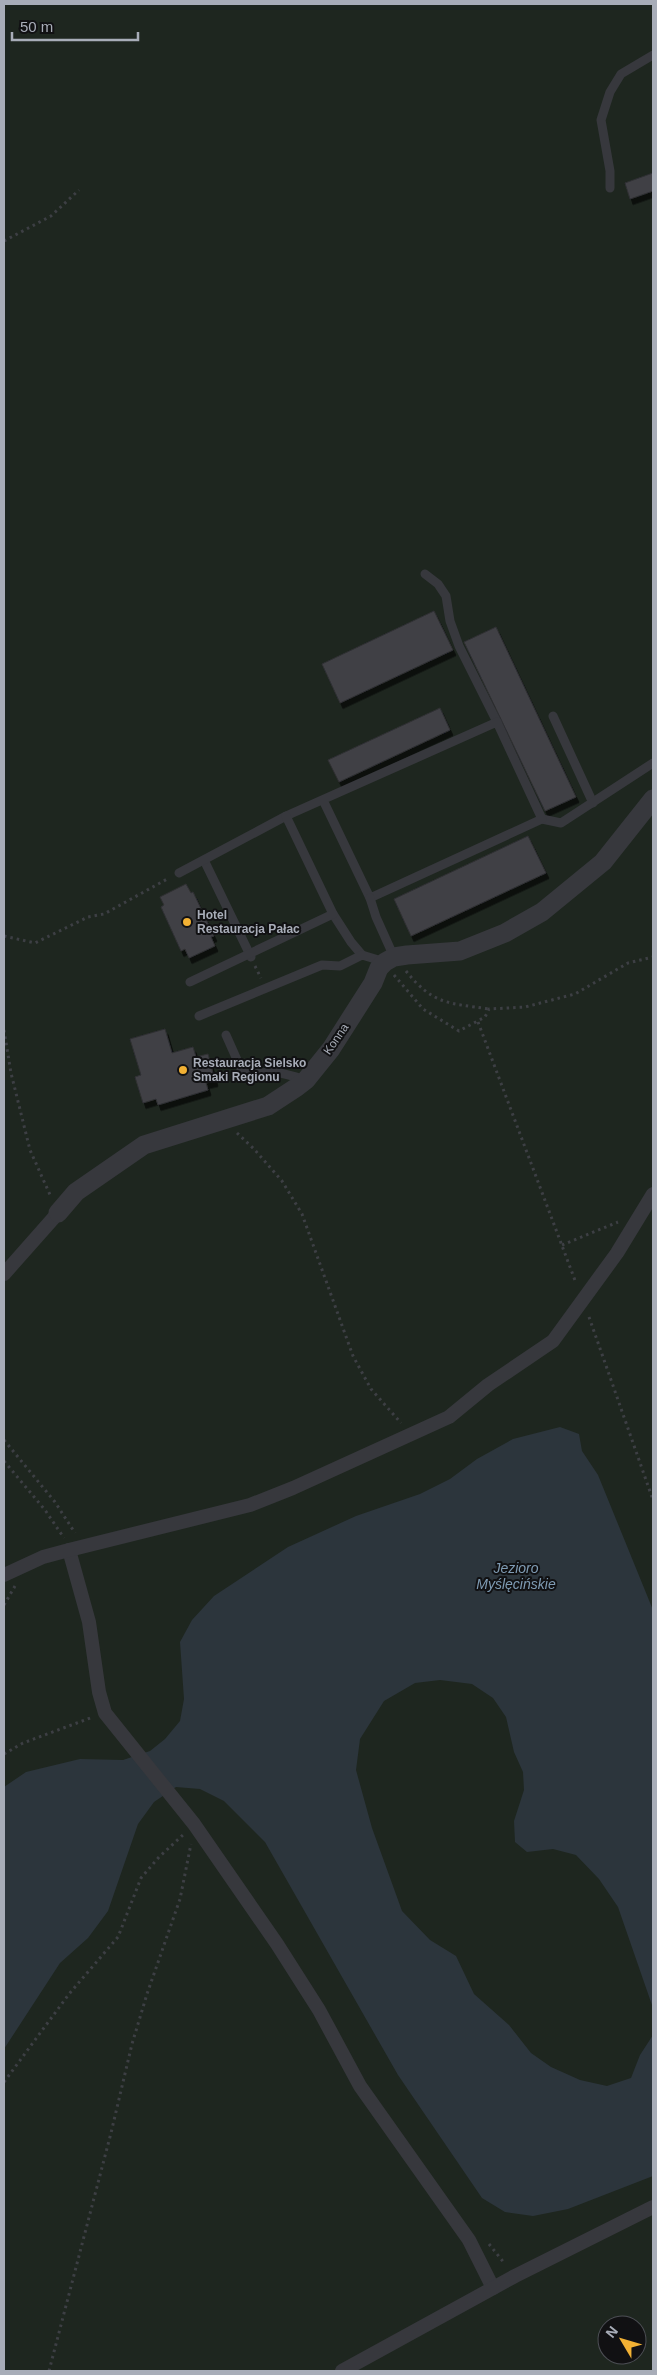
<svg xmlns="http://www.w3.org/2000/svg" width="657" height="2375" font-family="Arial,sans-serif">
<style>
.green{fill:#1e261f;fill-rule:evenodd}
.water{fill:#2c353c;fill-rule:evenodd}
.building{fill:#404145;stroke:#303034;filter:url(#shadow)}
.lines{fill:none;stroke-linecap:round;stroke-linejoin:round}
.path{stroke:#3d3f44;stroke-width:3;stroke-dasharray:2.5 4;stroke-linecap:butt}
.service{stroke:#37383d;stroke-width:9}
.pedestrian{stroke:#37383d;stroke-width:14}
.minor{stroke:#37383d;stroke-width:19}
.poi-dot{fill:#f2b134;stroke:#111113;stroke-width:2}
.labels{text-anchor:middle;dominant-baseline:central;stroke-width:4;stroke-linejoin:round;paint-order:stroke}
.poi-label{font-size:12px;font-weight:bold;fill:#a8adb8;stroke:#111113;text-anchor:start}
.street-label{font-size:12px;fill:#a8adb8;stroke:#111113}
.water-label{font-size:14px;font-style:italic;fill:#7f9bb3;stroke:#111113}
</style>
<defs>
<filter id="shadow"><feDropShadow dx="3" dy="5.5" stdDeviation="0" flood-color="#0009"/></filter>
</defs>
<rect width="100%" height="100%" fill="#161618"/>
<path class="green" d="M 4,4 L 653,4 L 653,2371 L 4,2371 ZM 607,2325 L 637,2325 L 637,2355 L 607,2355 Z"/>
<path class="water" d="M 560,1427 L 579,1434 L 582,1451 L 598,1475 L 653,1610 L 653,2176 L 568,2209 L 533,2216 L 505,2212 L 482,2198 L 398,2075 L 265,1842 L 224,1801 L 200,1789 L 176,1787 L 154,1802 L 138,1824 L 108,1911 L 88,1938 L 60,1963 L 4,2049 L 4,1787 L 26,1772 L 80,1759 L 123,1760 L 150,1751 L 165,1739 L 180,1721 L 184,1699 L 180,1642 L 192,1620 L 214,1596 L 288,1547 L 356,1516 L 420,1494 L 450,1479 L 477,1459 L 513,1439 ZM 440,1680 L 472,1684 L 493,1698 L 506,1717 L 514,1752 L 523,1772 L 524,1790 L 514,1821 L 515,1842 L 527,1852 L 553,1849 L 576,1855 L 599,1879 L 618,1907 L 653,2008 L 653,2035 L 640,2055 L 631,2078 L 607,2086 L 580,2080 L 551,2067 L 531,2053 L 509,2025 L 474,1994 L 456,1956 L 430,1940 L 402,1911 L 372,1828 L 356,1770 L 360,1739 L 384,1701 L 415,1683 Z"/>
<g class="building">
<polygon points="653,173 653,191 630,199 625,183"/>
<polygon points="434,611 453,650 340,703 322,664"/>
<polygon points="496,627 576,797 545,811 464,642"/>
<polygon points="440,708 450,730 339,782 328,760"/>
<polygon points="528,836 546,873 411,936 394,899"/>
<polygon points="186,884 191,893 193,892 214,936 211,937 215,946 189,958 185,949 181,951 161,907 164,905 160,897"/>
<polygon points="165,1029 172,1053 193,1047 196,1057 208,1054 215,1081 206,1083 208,1090 158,1105 156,1099 143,1103 135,1077 141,1075 130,1039"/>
</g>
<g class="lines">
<g class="path">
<polyline points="4,241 51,216 79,190"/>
<polyline points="4,936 35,943 88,917 104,914 169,878"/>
<polyline points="255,966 261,978"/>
<path d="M 406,971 C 433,1005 449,1003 489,1009"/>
<polyline points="394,975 423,1009 459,1031 485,1017 489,1009 525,1007 575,994 628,963 653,957"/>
<polyline points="478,1022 576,1283"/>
<polyline points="4,1030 11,1073 30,1150 51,1197"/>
<polyline points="237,1133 254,1149 282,1181 302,1214 353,1356 371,1389 401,1423"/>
<polyline points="562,1245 618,1222"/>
<polyline points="589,1317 653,1500"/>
<polyline points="4,1440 55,1502 75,1533"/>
<polyline points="4,1461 45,1510 64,1538"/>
<polyline points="4,1605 15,1586"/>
<polyline points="4,1754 23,1743 93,1717"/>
<polyline points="4,2082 69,1994 118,1937 141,1878 159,1857 184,1834"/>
<polyline points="489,2244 505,2264"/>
<polyline points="49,2371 111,2133 132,2044 147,1994 180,1899 191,1844"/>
</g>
<g class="service">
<polyline points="610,188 610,171 601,120 610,92 621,74 653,55"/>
<polyline points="425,574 438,584 446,596 450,621 459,646 497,722"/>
<polyline points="553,716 593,803"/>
<polyline points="542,819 561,823 653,763"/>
<polyline points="204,860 251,957"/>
<polyline points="179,873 286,816 497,722 542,819 370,898 323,800"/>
<polyline points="370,898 376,917 394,957"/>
<polyline points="333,914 351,942 362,955"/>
<polyline points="190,982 333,914 286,816"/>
<polyline points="199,1016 322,965 340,966 362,955 385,962"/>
<path d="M 226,1035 L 242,1071 C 255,1076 257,1073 269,1072 C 281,1071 294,1077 306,1080"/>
</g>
<g class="pedestrian">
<polyline points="4,1274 58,1213"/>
<polyline points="69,1550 89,1622 99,1692 105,1713 194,1824 277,1944 319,2010 360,2086 469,2240 493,2288"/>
<polyline points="4,1575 43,1557 69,1550 250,1505 293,1488 449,1417 488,1385 553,1341 617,1253 653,1194"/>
<polyline points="342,2371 515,2276 653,2207"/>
</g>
<polyline class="minor" points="58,1213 76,1192 144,1145 268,1106 297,1087 306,1080 331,1049 373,983 379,968 385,962 394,957 407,955 460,951 505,933 542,912 603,862 653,799"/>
</g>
<g class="poi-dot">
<circle cx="187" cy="922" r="5"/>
<circle cx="183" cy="1070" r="5"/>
</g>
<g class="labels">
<g class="poi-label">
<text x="197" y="915">Hotel<tspan x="197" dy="14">Restauracja Pałac</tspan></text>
<text x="193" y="1063">Restauracja Sielsko<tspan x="193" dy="14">Smaki Regionu</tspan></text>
</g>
<g class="street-label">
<text transform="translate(336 1039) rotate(-56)">Konna</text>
</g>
<g class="water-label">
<text x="516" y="1568">Jezioro<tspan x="516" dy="16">Myślęcińskie</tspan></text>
</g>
</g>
<rect width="657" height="2375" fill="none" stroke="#a8adb8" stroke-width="10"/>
<g transform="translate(622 2340) rotate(308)"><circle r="24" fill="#111113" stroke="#4d4f55"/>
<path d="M0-4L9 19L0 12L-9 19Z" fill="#f2b134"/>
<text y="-8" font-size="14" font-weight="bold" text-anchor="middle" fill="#a8adb8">N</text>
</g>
<path d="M12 32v8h126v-8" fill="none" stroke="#a8adb8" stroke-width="2.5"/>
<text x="20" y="32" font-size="15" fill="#a8adb8" stroke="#111113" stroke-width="4" paint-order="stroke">50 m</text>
</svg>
